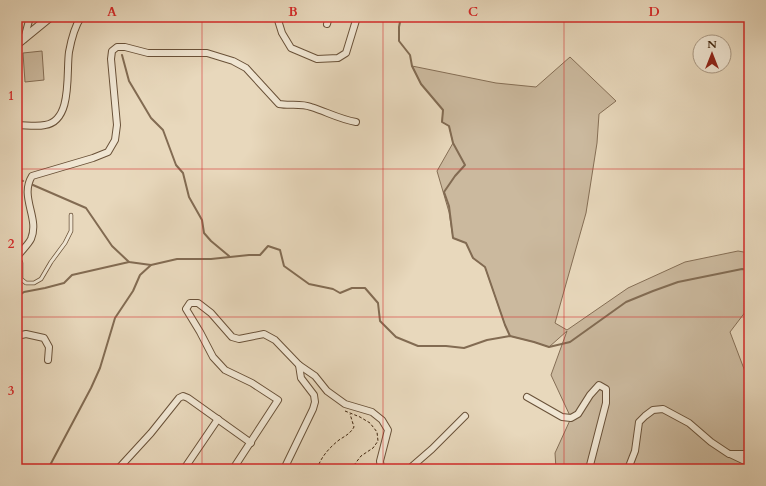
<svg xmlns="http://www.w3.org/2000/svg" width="766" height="486" font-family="Cardo,serif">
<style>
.green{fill:#cbb99e;stroke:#856e55}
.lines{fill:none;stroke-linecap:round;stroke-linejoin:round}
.stream{stroke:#826b52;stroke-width:2}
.service-casing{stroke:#695138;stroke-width:4.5}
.minor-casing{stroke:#695138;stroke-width:8}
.tertiary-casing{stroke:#695138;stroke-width:10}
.path{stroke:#3f240c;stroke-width:1;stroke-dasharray:3 2;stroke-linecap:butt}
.service{stroke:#f0e6d3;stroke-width:3}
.minor{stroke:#f0e6d3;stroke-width:6}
.tertiary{stroke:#f0e6d3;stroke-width:8}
.grid{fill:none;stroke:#d62828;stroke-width:1;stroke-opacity:0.55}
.neatline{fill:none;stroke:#d62828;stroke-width:1.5}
.grid-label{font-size:13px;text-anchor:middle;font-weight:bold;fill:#d62828}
</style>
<rect width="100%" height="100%" fill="#e8d8bc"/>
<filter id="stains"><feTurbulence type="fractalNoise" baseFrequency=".005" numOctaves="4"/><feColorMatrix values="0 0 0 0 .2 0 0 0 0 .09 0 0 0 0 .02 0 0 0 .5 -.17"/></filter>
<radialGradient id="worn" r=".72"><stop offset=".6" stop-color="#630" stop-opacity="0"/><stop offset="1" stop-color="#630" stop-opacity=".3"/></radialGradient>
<g class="green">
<polygon points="42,51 44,80 25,82 23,53"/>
<polygon points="570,57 616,101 599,114 597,143 586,213 555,323 567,330 628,288 685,262 738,251 749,253 749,310 746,311 730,332 749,382 749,469 556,469 555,453 571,418 551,375 567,331 549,347 534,342 510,336 505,325 485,267 473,258 466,243 453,238 449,212 437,171 453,143 449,126 442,122 443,110 421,84 412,66 496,83 536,87"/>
</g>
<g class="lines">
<g class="stream">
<polyline points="401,17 399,27 399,41 410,55 412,66 421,84 443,110 442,122 449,126 453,143 465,165 455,176 444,192 449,206 453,238 466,243 473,258 485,267 505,325 510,336"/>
<polyline points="122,55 129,81 151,118 163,130 176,165 183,173 189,197 202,220 204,233 211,241 229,256"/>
<polyline points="17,179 23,181"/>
<polyline points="33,185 86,208 112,246 129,262 151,265"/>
<polyline points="17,297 24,292 45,288 64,283 72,275 129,262"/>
<polyline points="48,469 91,388 100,368 115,318 133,291 140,275 151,265 177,259 211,259 249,255 260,255 268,246 280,250 284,266 309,284 333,289 340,293 352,288 365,288 378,303 380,321 396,337 418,346 446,346 464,348 487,340 510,336 534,342 549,347 570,342 626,302 653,291 678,282 742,269 749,270"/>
</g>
<g class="service-casing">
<polyline id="service" points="18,255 21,263 21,279 26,283 34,283 41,279 51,262 65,243 71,231 71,215"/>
</g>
<g class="minor-casing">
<g id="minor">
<polyline points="277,17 282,33 291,48 317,59 338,58 346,53 357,17"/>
<polyline points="327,24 329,17"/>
<polyline points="24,39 30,17"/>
<path d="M 17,125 C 26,125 36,127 45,125 C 73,121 66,72 69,52 C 71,41 75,26 81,17"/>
<path d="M 17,257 C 21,251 28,245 31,239 C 40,218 19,197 32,176 L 93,158 L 108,152 L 115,140 L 117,125 L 111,59 L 112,51 L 117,47 L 125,47 L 148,53 L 207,53 L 233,61 L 246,68 L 279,104 C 289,106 301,103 311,107 C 327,112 339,119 356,122"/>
<polyline points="17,336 26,334 44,338 49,347 48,360"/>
<polyline points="299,365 315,376 327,391 345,404 372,412 382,420 388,430 380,461 381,469"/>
<polyline points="527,397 562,417 571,418 578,414 590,395 599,385 606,389 606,403 589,469"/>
<polyline points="730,454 749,463"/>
<polyline points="118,469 151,433 179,398 183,396 188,398 251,443"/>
<polyline points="184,469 218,419"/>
<polyline points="233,469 278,400 252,383 225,370 213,357 200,332 186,309 190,303 198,303 211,313 232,337 239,339 264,334 275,340 299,365 301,378 314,395 315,402 313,409 284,469"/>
<polyline points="409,469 432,449 465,416"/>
<polyline points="628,469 635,451 639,422 645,416 653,410 663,409 689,423 711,442 729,454 749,454"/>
</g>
</g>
<g class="tertiary-casing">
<polyline id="tertiary" points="17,44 50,17"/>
</g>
<g class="path">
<polyline points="345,411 360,417 370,423 377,432 378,441 373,448 361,456 351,469"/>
<path d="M 317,469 C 321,457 329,448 339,440 C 345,436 350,434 354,427 L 350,414"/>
</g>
<use href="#service" class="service"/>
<use href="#minor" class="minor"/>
<use href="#tertiary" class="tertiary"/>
</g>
<path class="grid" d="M 202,17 L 202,469M 383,17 L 383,469M 564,17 L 564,469M 17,169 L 749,169M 17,317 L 749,317"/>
<rect width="766" height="486" fill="none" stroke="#e8d8bc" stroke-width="44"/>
<g transform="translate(712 54)"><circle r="19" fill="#f0e6d3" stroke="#a99883"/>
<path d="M0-3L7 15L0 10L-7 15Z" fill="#8f2418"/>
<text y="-6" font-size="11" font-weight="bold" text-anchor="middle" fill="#3f240c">N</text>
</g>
<rect x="22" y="22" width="722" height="442" class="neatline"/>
<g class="grid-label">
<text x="112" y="16">A</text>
<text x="293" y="16">B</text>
<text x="473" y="16">C</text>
<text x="654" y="16">D</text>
<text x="11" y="100">1</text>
<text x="11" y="248">2</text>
<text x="11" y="395">3</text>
</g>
<rect width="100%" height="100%" filter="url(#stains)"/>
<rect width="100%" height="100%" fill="url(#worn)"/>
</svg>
